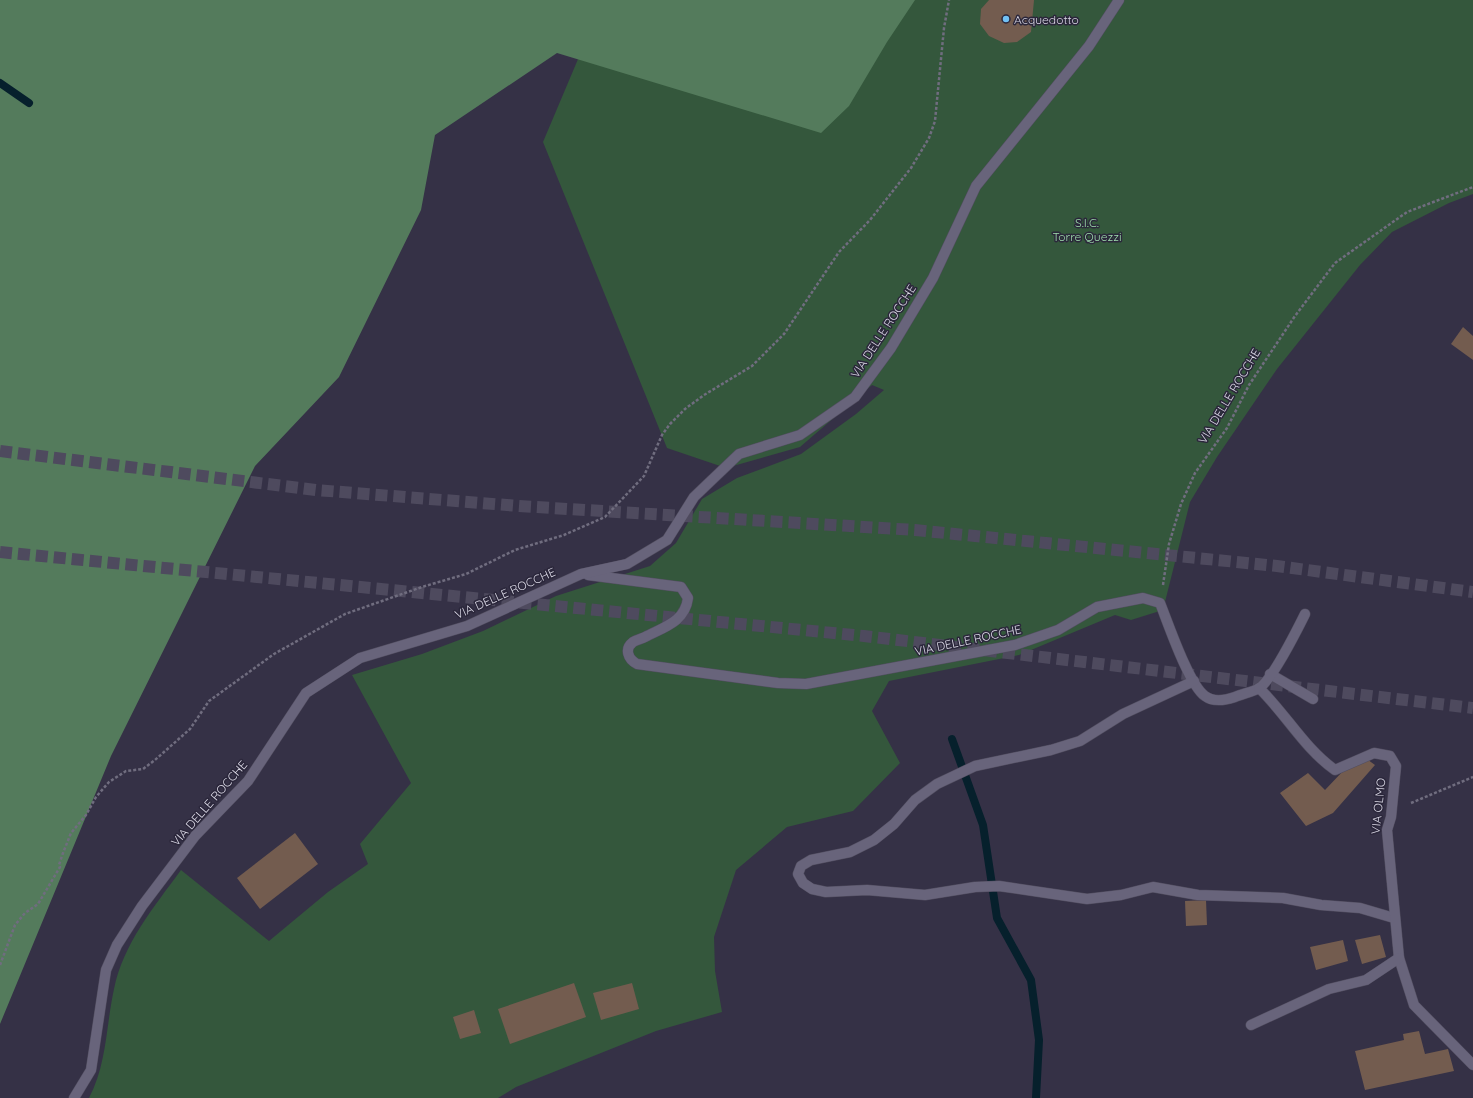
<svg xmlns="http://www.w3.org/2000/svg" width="1473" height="1098" font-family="Quicksand,sans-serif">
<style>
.green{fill:#34573c}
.forest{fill:#547b5c}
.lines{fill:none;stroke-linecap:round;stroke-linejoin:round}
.stream{stroke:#06202c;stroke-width:8}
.building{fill:#735c4f}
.highway-tunnel{stroke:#4e4a5e;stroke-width:12;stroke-dasharray:12 6;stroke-linecap:butt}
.lane-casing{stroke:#524e60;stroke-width:11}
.street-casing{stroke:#524e60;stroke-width:11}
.path{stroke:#706d7f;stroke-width:2.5;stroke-dasharray:3 2;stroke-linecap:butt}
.lane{stroke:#68647b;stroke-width:10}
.street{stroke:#68647b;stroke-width:10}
.poi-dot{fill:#71c1f5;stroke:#2b273b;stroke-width:1.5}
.labels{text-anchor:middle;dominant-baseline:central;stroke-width:3;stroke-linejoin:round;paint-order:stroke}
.poi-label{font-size:12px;fill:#dad8e5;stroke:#2b273b;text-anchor:start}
.park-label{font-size:12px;fill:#a0dfad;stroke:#2b273b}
.street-label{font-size:12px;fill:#dad8e5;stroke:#2b273b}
</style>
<rect width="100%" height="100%" fill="#353146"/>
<path class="green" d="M 603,0 L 1473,0 L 1473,194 L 1449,203 L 1392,232 L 1360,265 L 1277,369 L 1217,457 L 1190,502 L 1163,610 L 1131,620 L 1115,615 L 1019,655 L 889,681 L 872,711 L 900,763 L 853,811 L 787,827 L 736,870 L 714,937 L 715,971 L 722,1012 L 656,1031 L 516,1087 L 498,1098 L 89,1098 C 107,1064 106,1025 114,989 C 123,944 154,907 181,870 L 269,941 L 328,892 L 368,864 L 360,844 L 411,783 L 352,675 L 422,654 L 483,631 L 556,596 L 650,566 L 676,543 L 702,499 L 737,478 L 801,454 L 856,414 L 884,390 L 872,385 L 800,447 L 726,468 L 667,448 L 543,142 Z"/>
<polygon class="forest" points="0,0 915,0 887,42 849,106 821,133 557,53 435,135 421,210 339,377 255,466 111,756 0,1024"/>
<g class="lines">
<g class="stream">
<polyline points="0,83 29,103"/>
<polyline points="952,739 983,825 997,918 1031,980 1039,1040 1036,1098"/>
</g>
</g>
<g class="building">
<polygon points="989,0 1034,0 1031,32 1017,42 1004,43 989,36 980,24 981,9"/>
<polygon points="1463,327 1473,336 1473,360 1451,344"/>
<polygon points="1364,757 1375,765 1333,813 1306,826 1280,793 1308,773 1325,790 1344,770"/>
<polygon points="295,833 318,864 260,909 237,878"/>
<polygon points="1206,900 1207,925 1186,926 1185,901"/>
<polygon points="1380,935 1386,957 1362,964 1355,940"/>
<polygon points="1343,940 1348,961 1316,970 1310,947"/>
<polygon points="574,983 586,1017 510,1044 498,1009"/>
<polygon points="632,983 639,1009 601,1020 593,993"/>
<polygon points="474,1010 481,1033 460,1039 453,1017"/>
<polygon points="1419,1031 1425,1054 1448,1049 1454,1071 1365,1090 1355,1051 1404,1040 1403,1034"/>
</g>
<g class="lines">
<g class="highway-tunnel">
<polyline points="0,451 316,490 519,506 915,530 1277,566 1473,592"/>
<polyline points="0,552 864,636 1473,708"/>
</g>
<g class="lane-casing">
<polyline id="lane" points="1270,674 1313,699"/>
</g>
<g class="street-casing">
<g id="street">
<path d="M 588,575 L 681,587 L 688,598 C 685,622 664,627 645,637 C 641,639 636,640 633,642 C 624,649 628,659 637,664 L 778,683 L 806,684 L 1015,645 L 1058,630 L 1097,607 L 1143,598 L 1160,603 C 1168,623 1189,685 1205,696 C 1214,703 1226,700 1235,697 C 1242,694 1251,692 1258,689 C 1272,681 1297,630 1305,614"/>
<polyline points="1194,681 1123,714 1080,741 1051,750 975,766 937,784 915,800 894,824 874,840 850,852 811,860 801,866 798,874 803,883 812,889 826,892 867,890 925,895 975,887 999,886 1087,899 1121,895 1153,887 1198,895 1283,898 1321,905 1360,908 1394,918"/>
<path d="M 1259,688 C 1286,714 1304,748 1335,770 L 1374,753 L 1390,756 L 1396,766 L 1391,817 L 1387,830 L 1399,958 L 1414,1005 L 1473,1065"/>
<polyline points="1251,1025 1329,989 1366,980 1399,958"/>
<polyline points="74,1098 91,1070 106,970 117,945 142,906 195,836 248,781 306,693 360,658 467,626 581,574 627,564 667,540 694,497 739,454 800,435 855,397 891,348 933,278 976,186 1089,46 1119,0"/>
</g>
</g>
<g class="path">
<polyline points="1163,585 1169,544 1181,504 1195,473 1227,428 1249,385 1295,316 1335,263 1407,212 1473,187"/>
<polyline points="1411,803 1473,777"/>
<polyline points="0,965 15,925 25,913 38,904 60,867 59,865 63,853 71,833 86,815 96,797 109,782 126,771 143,769 155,760 190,729 209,701 274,654 345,614 422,587 466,574 515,550 564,535 605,517 644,476 662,435 670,424 685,409 704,395 752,366 784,334 839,252 870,220 911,168 929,138 935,121 944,28 949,0"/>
</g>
<use href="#lane" class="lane"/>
<use href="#street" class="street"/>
</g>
<circle class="poi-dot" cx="1006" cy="19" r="4"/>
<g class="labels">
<g class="poi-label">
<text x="1014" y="19">Acquedotto</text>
</g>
<g class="park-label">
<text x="1087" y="222">S.I.C.<tspan x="1087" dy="14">Torre Quezzi</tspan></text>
</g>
<g class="street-label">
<text transform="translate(883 331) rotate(-57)">VIA DELLE ROCCHE</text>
<text transform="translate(1229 396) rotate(-59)">VIA DELLE ROCCHE</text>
<text transform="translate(505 593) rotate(-24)">VIA DELLE ROCCHE</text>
<text transform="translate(968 640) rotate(-12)">VIA DELLE ROCCHE</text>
<text transform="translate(209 803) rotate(-49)">VIA DELLE ROCCHE</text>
<text transform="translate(1378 806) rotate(-84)">VIA OLMO</text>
</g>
</g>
</svg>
